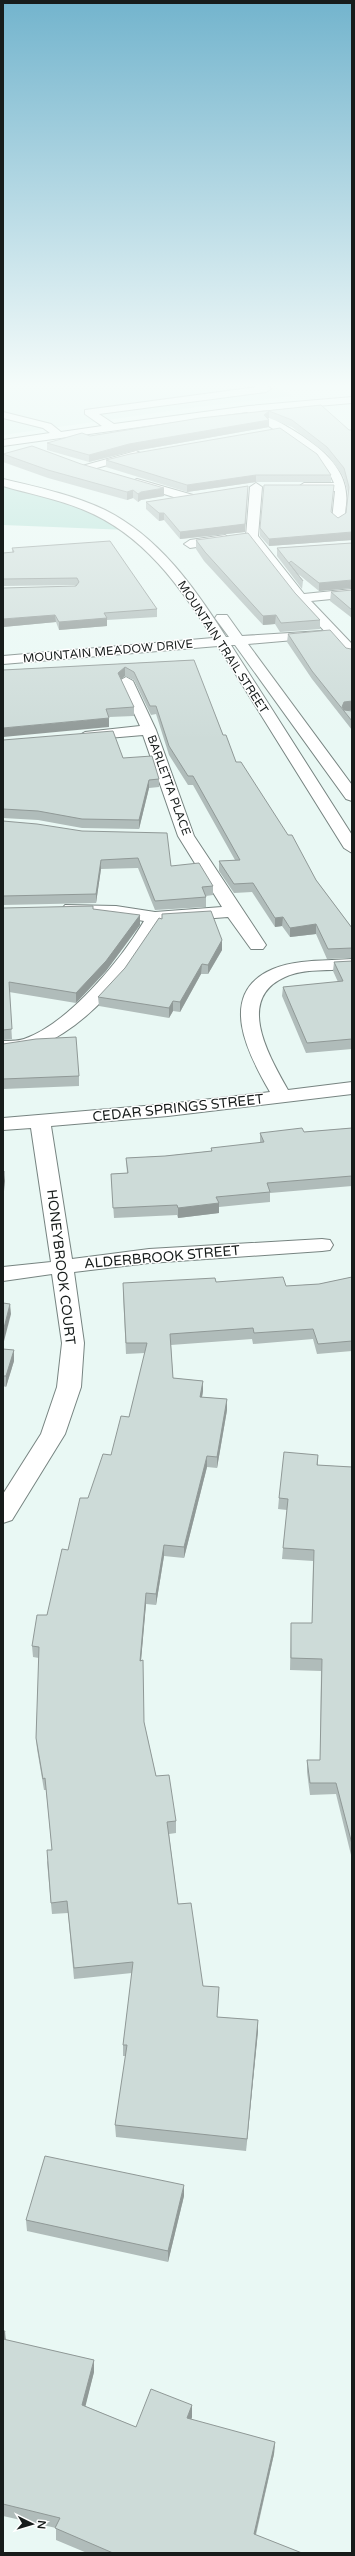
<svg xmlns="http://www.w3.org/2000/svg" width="355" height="2556" font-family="'Varela Round',sans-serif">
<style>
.built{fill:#d7efe9}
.green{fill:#b1e0d5}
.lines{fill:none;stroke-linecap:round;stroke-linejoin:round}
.minor-casing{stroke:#778481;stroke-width:2}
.minor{fill:#fff;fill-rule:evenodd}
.wall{fill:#b0bcba}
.shaded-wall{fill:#909997}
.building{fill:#cddbd8;stroke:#909997}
.labels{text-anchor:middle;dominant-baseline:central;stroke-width:3;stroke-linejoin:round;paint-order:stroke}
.far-street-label{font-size:12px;fill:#171c1b;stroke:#fff}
.street-label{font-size:14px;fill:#171c1b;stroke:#fff}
</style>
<rect width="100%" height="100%" fill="#e9f8f4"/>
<polygon class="built" points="3,383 272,383 292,396 197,407 3,435"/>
<polygon class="green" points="3,482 78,503 128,530 3,525"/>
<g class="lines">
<g class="minor-casing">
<g id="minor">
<path d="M 253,383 L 265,383 L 271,389 L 266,392 L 99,414 L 114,424 L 249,406 L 352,397 L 352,403 L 260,411 C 295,432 352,457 346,505 C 345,510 346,518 342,523 L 334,523 L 332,520 L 335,491 L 304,491 L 298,487 L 304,483 L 334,483 L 328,470 L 307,451 L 247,412 L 3,446 L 3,440 L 50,433 L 43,428 L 3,418 L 3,412 L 51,424 L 61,432 L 102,426 L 85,414 L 85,410 L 257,387 Z"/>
<polygon points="136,451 142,454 140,456 86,471 80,468 82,466"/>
<path d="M 3,479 C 37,487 74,495 105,510 C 159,537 195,588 226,637 L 229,637 L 215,618 L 217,615 L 227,615 L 242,636 L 322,631 L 324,634 L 317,638 L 248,644 L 352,785 L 352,801 L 346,799 L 235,645 L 231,645 L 352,835 L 352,853 L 344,848 L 218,646 L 3,664 L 3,656 L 213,638 C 180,586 143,534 84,510 C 58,499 30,494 3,486 Z"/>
<polygon points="137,479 193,495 195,498 189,502 133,484 131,482"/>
<polygon points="256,483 262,487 258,536 304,594 352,589 352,597 311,601 352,644 352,656 347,655 296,601 246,536 250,487"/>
<polygon points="225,535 231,539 229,542 190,548 184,544 190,540"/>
<path d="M 126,677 L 133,681 L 156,730 L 194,836 L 266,945 L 263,949 L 251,949 L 228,917 L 161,922 C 134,969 91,1024 39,1046 C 28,1051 15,1052 3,1053 L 3,1041 C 10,1041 18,1041 24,1039 C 68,1024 121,960 144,921 L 116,916 L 71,914 L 65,913 L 62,909 L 65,905 L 116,906 L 155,912 L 222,907 L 178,836 L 143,735 L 85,740 L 78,736 L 85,732 L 140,726 L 119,681 Z"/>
<path d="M 352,959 L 352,969 C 331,971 304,968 285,977 C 235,999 269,1056 288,1090 L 352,1082 L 352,1094 L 168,1116 L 51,1126 L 72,1259 L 149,1249 L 322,1239 L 330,1240 L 333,1245 L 330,1250 L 322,1251 L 149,1263 L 74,1272 L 84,1343 L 81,1387 L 65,1434 L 12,1520 L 3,1523 L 3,1494 L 41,1434 L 57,1387 L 62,1343 L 52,1274 L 3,1281 L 3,1267 L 51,1262 L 31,1128 L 3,1130 L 3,1118 L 168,1104 L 270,1092 C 248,1054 216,993 273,969 C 297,959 326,961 352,959 Z"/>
</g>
</g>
<use href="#minor" class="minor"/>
</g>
<g class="wall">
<polygon points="3,383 32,383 32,384 3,385"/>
<polygon points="321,405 349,430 352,430 352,540 269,546 260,536 260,528 333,492 331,513 338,518 346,513 348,493 343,476 327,454 292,427 269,418 268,419 269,420 269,427 129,452 89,462 47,450 47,443 90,436 200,418"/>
<polygon points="3,454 164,496 141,500 138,502 133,498 127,500 48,478 3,462"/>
<polygon points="106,460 331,475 331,482 256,482 187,492 106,467"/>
<polygon points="248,493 245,532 180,539 164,520 159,521 146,509 146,502"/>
<polygon points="196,540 295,593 320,620 320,629 280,632 275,624 263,625 204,561 196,549"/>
<polygon points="352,543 352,588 319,591 297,573 303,581 302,589 277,556 277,548"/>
<polygon points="12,548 157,609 157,617 107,620 107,626 59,630 56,622 3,627 76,585 3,586 3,553 12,553"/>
<polygon points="352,590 352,618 330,601 331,592"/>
<polygon points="288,634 346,648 352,710 348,711 352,711 352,730 312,679 287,642"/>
<polygon points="194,660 223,735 236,762 316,880 352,928 352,958 327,959 316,934 290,937 282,926 275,927 252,892 234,893 219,871 219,861 235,860 193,785 188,785 169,755 156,714 151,715 134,680 125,676 120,680 134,707 134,716 109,717 109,727 3,670"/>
<polygon points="3,740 123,758 159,779 159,787 149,788 139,829 82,828 38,820 3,818"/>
<polygon points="3,821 171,866 213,886 213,895 206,896 206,907 155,910 138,868 101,869 96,903 3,905"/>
<polygon points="3,908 93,909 140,925 106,971 76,1003 9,992 12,1039 3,1040"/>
<polygon points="222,940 222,950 208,974 201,974 180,1012 173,1011 169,1018 99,1006 98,997"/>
<polygon points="352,961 352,1049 306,1053 282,996 283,987 338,982 333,971 334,962"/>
<polygon points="3,1044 79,1076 79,1086 3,1089"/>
<polygon points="352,1128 352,1186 270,1193 270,1202 219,1207 219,1213 178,1218 177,1215 114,1218 111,1174 127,1173 126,1158 165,1156 211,1151 211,1148 260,1143 260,1133 304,1132"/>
<polygon points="352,1277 352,1351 317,1354 313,1339 253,1344 252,1339 171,1345 173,1378 203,1381 203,1391 202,1397 227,1399 227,1410 217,1468 207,1467 184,1558 164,1556 156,1605 146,1604 141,1660 144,1722 156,1776 176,1821 176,1833 169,1834 178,1904 203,1986 218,1998 217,2017 258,2020 258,2031 246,2151 116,2137 115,2125 126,2056 123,2056 123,2045 132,1973 74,1979 68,1913 52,1914 47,1862 52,1850 46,1790 44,1790 37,1749 36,1738 39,1658 33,1657 32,1646 47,1615 68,1550 88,1498 111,1455 129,1417 145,1353 126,1354 123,1294 216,1282 286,1286 319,1284"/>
<polygon points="3,1349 14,1350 14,1361 6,1387 3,1386"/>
<polygon points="318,1455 318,1465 352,1467 352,1859 336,1794 310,1795 307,1772 307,1760 320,1760 321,1671 290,1670 291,1623 312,1623 313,1561 282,1559 283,1548 287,1510 278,1509 279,1498"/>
<polygon points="184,2196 168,2262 27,2231 26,2220"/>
<polygon points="3,2331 6,2340 94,2360 94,2372 85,2406 136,2427 192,2405 192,2417 191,2420 275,2442 274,2454 256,2535 302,2553 87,2553 56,2540 56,2528 3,2516"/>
</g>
<g class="shaded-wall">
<polygon points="269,411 269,418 265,421 269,420 269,427 129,452 89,462 89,455 129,444 264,415"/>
<polygon points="256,475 256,482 187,492 187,485"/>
<polygon points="248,486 245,532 180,539 180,532"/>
<polygon points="164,488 164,496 141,500 138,502 138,494 141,492"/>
<polygon points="133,490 133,498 127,500 127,492"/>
<polygon points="159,513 164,513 164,520 159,521"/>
<polygon points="352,532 352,540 269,546 269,539"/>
<polygon points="352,580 352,588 319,591 319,583"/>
<polygon points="55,615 56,622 3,627 3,619"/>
<polygon points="276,615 275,624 263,625 263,616"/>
<polygon points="107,618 107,626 59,630 59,622"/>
<polygon points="125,667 125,676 118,682 118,673"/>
<polygon points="352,701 352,710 344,711 342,707 344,702"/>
<polygon points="109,718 109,727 3,737 3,728"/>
<polygon points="149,780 149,788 139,829 139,820"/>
<polygon points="101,860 101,869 96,903 96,894"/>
<polygon points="140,915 140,925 106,971 76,1003 76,993"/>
<polygon points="283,917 282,926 275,927 275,918"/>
<polygon points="316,924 316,934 290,937 290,928"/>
<polygon points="222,940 222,950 208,974 208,965"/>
<polygon points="202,964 201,974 180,1012 180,1002"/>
<polygon points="173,1001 173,1011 169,1018 169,1008"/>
<polygon points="4,1171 5,1181 3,1201 3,1185"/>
<polygon points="219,1203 219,1213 178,1218 178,1208"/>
<polygon points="10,1304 11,1314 3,1345 3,1332"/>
<polygon points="14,1350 14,1361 6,1387 6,1376"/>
<polygon points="203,1381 203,1391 200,1408 200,1397"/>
<polygon points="227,1399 227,1410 217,1468 217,1457"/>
<polygon points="207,1456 207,1467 184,1558 184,1547"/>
<polygon points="164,1545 164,1556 156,1605 156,1594"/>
<polygon points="146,1593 146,1604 140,1672 140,1661"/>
<polygon points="258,2020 258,2031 246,2151 247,2139"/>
<polygon points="184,2185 184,2196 168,2262 168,2251"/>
<polygon points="5,2331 6,2343 3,2351 3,2336"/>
<polygon points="94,2360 94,2372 83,2416 82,2405"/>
<polygon points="192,2405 192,2417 187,2430 187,2418"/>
<polygon points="275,2442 274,2454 253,2545 254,2534"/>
</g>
<g class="building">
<polygon points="321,405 349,430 352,430 352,532 269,539 260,528 264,485 334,485 331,512 338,518 346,513 349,487 344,468 327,447 292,420 269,411 264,415 269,420 129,444 89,455 47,443 82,433 90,436 200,418"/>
<polygon points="280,428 317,454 331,475 256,475 187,485 106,460 130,454"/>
<polygon points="32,446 81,464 164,488 141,492 138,494 133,490 127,492 48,470 3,454"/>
<polygon points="248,486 245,524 180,532 164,513 159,513 146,502"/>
<polygon points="248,533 295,593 320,620 281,623 276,615 263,616 205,552 196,540"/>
<polygon points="110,541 157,609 104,613 107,618 59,622 55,615 3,619 3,588 76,586 79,582 77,578 3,579 3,553 14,552 12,548"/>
<polygon points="352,543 352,580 319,583 291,561 289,563 303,581 277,548"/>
<polygon points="352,590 352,610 331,592"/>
<polygon points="330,630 346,648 351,649 352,650 352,701 344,702 342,707 344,710 352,711 352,721 312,671 288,634"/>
<polygon points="194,660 223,735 226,735 236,762 241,762 288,835 292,835 316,880 352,928 352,948 328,949 316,924 290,928 283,917 275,918 253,883 234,884 219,861 240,860 193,776 188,776 169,746 156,706 150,706 134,672 125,667 118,673 134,707 106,709 109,718 3,728 3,670"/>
<polygon points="113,731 123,758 152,756 159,779 149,780 139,820 82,819 38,811 3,809 3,740"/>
<polygon points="3,821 37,824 82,831 167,833 171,866 199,863 213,886 202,887 206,897 155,901 138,858 101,860 96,894 3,896"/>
<polygon points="93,906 93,909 140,915 106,961 76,993 9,982 12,1029 3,1030 3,908"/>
<polygon points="211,911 222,940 208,965 202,964 180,1002 173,1001 169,1008 98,997 125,968 159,918 162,919 162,914"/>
<polygon points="352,961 352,1039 307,1043 283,987 343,981 334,962"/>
<polygon points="76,1037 79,1076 3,1079 3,1044 36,1039"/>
<polygon points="302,1128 304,1132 352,1128 352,1176 267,1183 270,1192 216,1197 219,1203 178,1208 177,1205 113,1208 111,1174 128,1173 126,1158 165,1156 212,1151 211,1148 264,1142 260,1133"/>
<polygon points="3,1171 4,1171 3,1185"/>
<polygon points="283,1277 286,1286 319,1284 352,1277 352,1341 318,1344 313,1329 254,1333 253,1328 170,1334 173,1378 203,1381 200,1397 227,1399 217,1457 207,1456 184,1547 164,1545 156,1594 146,1593 140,1661 143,1660 144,1722 156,1776 169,1775 176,1821 167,1822 178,1904 191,1903 203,1986 219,1987 217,2017 258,2020 247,2139 115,2125 127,2045 123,2045 133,1962 74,1968 67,1901 51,1903 47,1850 52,1850 45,1778 43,1779 36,1738 39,1647 32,1646 37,1615 47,1615 62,1549 68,1550 80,1498 88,1498 103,1454 111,1455 121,1416 129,1417 147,1343 126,1343 123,1283 215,1278 216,1282"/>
<polygon points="3,1303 10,1304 3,1332"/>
<polygon points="3,1349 14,1350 6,1376 3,1376"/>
<polygon points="284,1452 318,1455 317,1465 352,1467 352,1844 336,1783 310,1783 307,1760 320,1760 322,1659 291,1658 291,1623 312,1623 314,1550 283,1548 288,1499 279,1498"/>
<polygon points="45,2156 184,2185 168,2251 26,2220"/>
<polygon points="3,2331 5,2331 3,2336"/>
<polygon points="3,2339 94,2360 82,2405 136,2427 151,2389 192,2405 187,2418 275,2442 254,2534 302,2553 113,2553 55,2528 60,2518 3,2504"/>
</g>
<linearGradient id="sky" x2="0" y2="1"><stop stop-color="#73b4cd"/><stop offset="0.52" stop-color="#f5fcfa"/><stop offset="1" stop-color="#f5fcfa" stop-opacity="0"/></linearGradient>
<rect width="355" height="741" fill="url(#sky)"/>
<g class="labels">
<g class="far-street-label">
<text transform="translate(223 647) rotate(57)">MOUNTAIN TRAIL STREET</text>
<text transform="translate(108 651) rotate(-5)">MOUNTAIN MEADOW DRIVE</text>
<text transform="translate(169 785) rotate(70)">BARLETTA PLACE</text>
</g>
<g class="street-label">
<text transform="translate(178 1108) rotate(-6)">CEDAR SPRINGS STREET</text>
<text transform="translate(162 1257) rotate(-5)">ALDERBROOK STREET</text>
<text transform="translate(61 1267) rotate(83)">HONEYBROOK COURT</text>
</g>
</g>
<rect width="355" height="2556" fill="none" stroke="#171c1b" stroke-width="8"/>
<g transform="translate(32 2524) rotate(95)" stroke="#ffffff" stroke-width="3" paint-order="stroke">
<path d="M0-3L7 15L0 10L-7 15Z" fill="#171c1b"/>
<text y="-6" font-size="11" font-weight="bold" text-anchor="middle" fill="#171c1b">N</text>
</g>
</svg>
